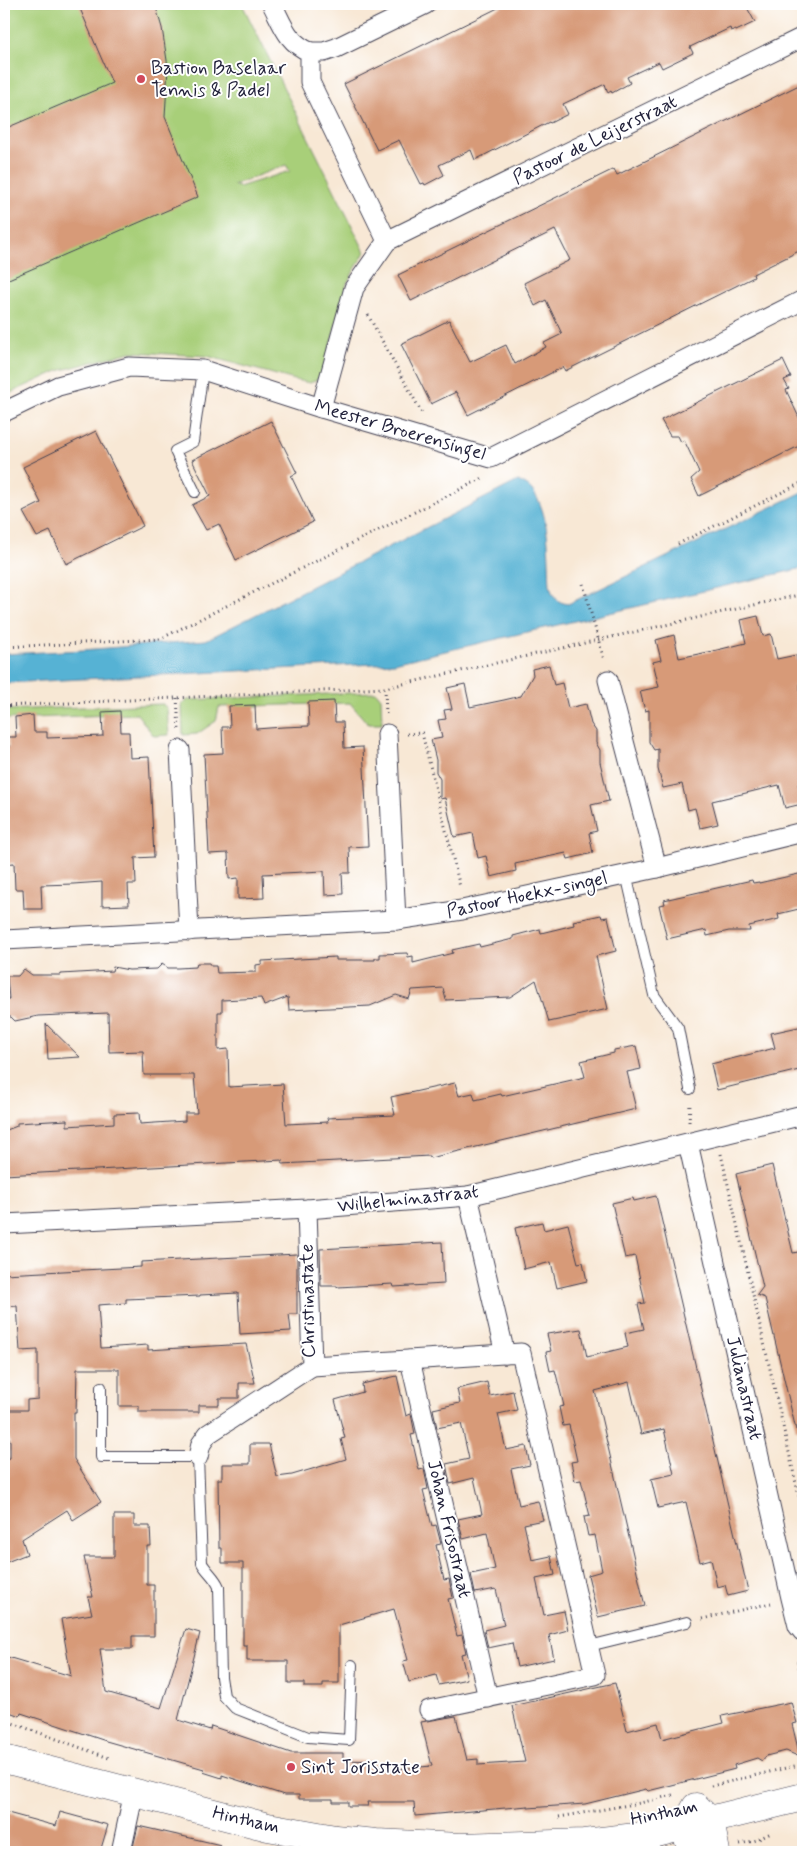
<svg xmlns="http://www.w3.org/2000/svg" width="807" height="1856" font-family="Mynerve,sans-serif">
<style>
.green{fill:#a8cf79;stroke:#65785a;fill-rule:evenodd}
.water{fill:#56b2d4;stroke:#3c6a88}
.building{fill:#d79a78}
.lines{fill:none;stroke-linecap:round;stroke-linejoin:round}
.lane-casing{stroke:#424052;stroke-width:12}
.street-casing{stroke:#424052;stroke-width:21}
.secondary-casing{stroke:#424052;stroke-width:29}
.path{stroke:#424052;stroke-width:3;stroke-dasharray:1 4;stroke-linecap:butt}
.lane{stroke:#fff;stroke-width:10}
.street{stroke:#fff;stroke-width:19}
.secondary{stroke:#fff;stroke-width:28}
.poi-dot{fill:#d1495b;stroke:#fff;stroke-width:2}
.labels{text-anchor:middle;dominant-baseline:central;stroke-width:4;stroke-linejoin:round;paint-order:stroke}
.poi-label{font-size:19px;fill:#22223b;stroke:#fff;text-anchor:start}
.street-label{font-size:19px;fill:#22223b;stroke:#fff}
</style>
<rect width="100%" height="100%" fill="#fff"/>
<filter id="ink" filterUnits="userSpaceOnUse"><feTurbulence type="fractalNoise" baseFrequency=".02" numOctaves="2"/><feDisplacementMap in="SourceGraphic" scale="10" xChannelSelector="R" yChannelSelector="G"/><feConvolveMatrix kernelMatrix="1 2 1 2 8 2 1 2 1" color-interpolation-filters="sRGB"/></filter>
<filter id="wash" filterUnits="userSpaceOnUse"><feTurbulence type="fractalNoise" baseFrequency=".0096" numOctaves="4" result="noise"/><feDisplacementMap in="SourceGraphic" scale="20" xChannelSelector="R" yChannelSelector="G"/><feGaussianBlur stdDeviation="1.12" result="paint"/><feColorMatrix in="noise" values="0 0 0 0 0 0 0 0 0 0 0 0 0 0 0 0 0 1.4 0 .05"/><feComposite in="paint" operator="in"/></filter>
<g filter="url(#wash)">
<rect width="100%" height="100%" fill="#f8e8d5"/>
<g class="green">
<path d="M 4,4 L 242,4 L 365,252 L 347,283 L 323,372 L 317,380 L 310,383 L 295,380 L 207,356 L 131,352 L 58,371 L 4,396 ZM 286,165 L 290,171 L 239,187 L 233,185 Z"/>
<polygon points="376,692 381,698 382,724 368,724 350,703 219,707 216,721 197,734 183,735 182,705 187,700"/>
<polygon points="163,704 167,709 169,735 154,736 137,714 5,719 4,722 4,710"/>
</g>
<path class="water" d="M 518,481 C 522,483 527,485 531,489 C 551,512 548,557 550,586 C 553,597 556,602 568,604 L 803,492 L 803,568 L 394,663 L 4,683 L 4,654 L 83,650 L 206,640 Z"/>
<g id="blocks">
<g class="building">
<polygon points="78,4 155,4 162,28 168,67 165,117 198,197 4,281 4,129 112,83"/>
<polygon points="506,4 745,4 755,22 736,31 735,29 731,31 730,28 690,47 693,53 662,68 659,62 627,77 630,83 612,93 611,91 608,93 605,84 563,104 568,114 550,123 549,122 475,160 471,150 439,165 444,175 425,185 424,183 421,184 399,140 377,150 344,84"/>
<polygon points="803,83 803,249 753,274 754,277 597,355 565,371 563,367 468,415 456,392 431,404 401,344 449,320 470,362 506,345 515,364 546,347 544,343 562,334 546,300 535,306 524,283 570,260 555,230 411,301 398,275 614,169 617,175"/>
<polygon points="783,360 791,377 784,380 789,389 786,390 803,426 803,444 699,496 691,479 699,472 684,440 681,442 678,436 670,436 661,420"/>
<polygon points="271,421 297,473 291,476 313,522 236,560 219,524 206,530 192,505 210,496 192,460"/>
<polygon points="96,431 143,526 66,564 50,531 37,537 23,512 41,503 23,467"/>
<polygon points="758,616 763,636 771,634 777,659 796,655 800,675 800,694 803,694 803,782 798,784 802,804 785,808 779,785 746,793 712,801 718,824 700,828 695,808 688,810 682,784 663,788 658,769 658,749 654,750 649,742 649,710 645,711 640,691 659,687 653,662 661,660 656,640 674,635 679,658 713,651 746,643 741,620"/>
<polygon points="549,665 554,685 562,683 568,708 586,704 591,724 596,731 596,743 600,750 600,762 609,801 591,805 597,831 589,833 593,853 568,859 566,853 515,864 516,871 491,877 486,856 478,858 473,833 454,837 445,798 440,799 440,779 436,772 436,760 431,740 442,738 438,720 446,719 444,710 452,709 447,688 465,684 470,707 504,700 521,696 533,675 532,669"/>
<polygon points="334,701 335,722 343,722 344,748 363,747 368,846 349,847 350,873 342,873 343,894 325,895 324,871 263,874 264,898 238,899 238,878 229,879 228,853 209,854 204,754 223,753 222,727 230,727 229,706 255,705 256,729 283,727 309,726 308,702"/>
<polygon points="120,711 121,732 129,732 130,758 149,757 154,857 135,858 136,884 128,884 129,905 102,906 102,882 73,884 41,885 42,909 24,909 23,889 15,889 14,863 4,864 4,747 9,747 8,737 16,737 15,717 33,715 34,732 47,732 47,738 103,736 102,712"/>
<polygon points="803,873 803,908 778,914 779,919 749,926 750,931 729,931 707,936 706,930 667,939 659,905 665,904 664,900 752,880 753,883 759,882 759,883"/>
<polygon points="601,915 602,918 608,917 616,951 596,956 608,1009 549,1022 536,980 510,997 446,1000 443,988 412,990 409,999 396,995 370,1006 289,1010 288,997 264,1006 261,998 222,1000 222,1012 218,1012 218,1050 228,1049 229,1087 283,1084 286,1124 328,1122 327,1118 395,1115 391,1097 455,1083 459,1096 473,1093 475,1100 501,1094 502,1096 585,1077 581,1061 614,1053 614,1050 636,1046 641,1069 627,1072 636,1109 430,1158 429,1156 282,1164 282,1160 4,1175 4,1131 17,1126 17,1123 67,1120 67,1126 114,1123 114,1114 139,1113 140,1124 185,1121 185,1113 197,1113 194,1075 144,1075 143,1051 109,1052 108,1013 38,1016 15,1021 11,1017 4,1017 4,999 9,999 7,976 18,976 24,969 32,975 61,975 61,974 112,971 113,967 129,970 157,969 162,964 168,968 178,968 196,967 197,963 209,963 211,966 216,966 217,973 256,972 256,965 262,964 262,961 336,957 336,960 375,960 375,958 380,958 380,954 407,953 408,957 413,956 413,963 453,953 452,950 479,944 480,947 513,939 513,936 540,929 541,933 574,925 573,921"/>
<polygon points="46,1024 80,1057 48,1059"/>
<polygon points="803,1026 803,1069 717,1090 711,1064 775,1048 771,1033"/>
<polygon points="772,1165 793,1253 803,1251 803,1429 796,1430 765,1298 757,1295 763,1287 736,1174"/>
<polygon points="656,1196 748,1591 728,1596 725,1585 717,1587 711,1559 700,1562 686,1502 658,1508 651,1479 674,1474 664,1429 641,1434 629,1382 595,1391 645,1606 598,1617 588,1575 602,1571 595,1535 588,1536 584,1517 590,1516 581,1480 575,1481 571,1462 577,1461 569,1425 563,1426 559,1407 564,1406 555,1370 550,1371 546,1352 551,1351 547,1334 581,1329 587,1357 628,1347 625,1333 644,1329 638,1304 645,1303 635,1256 625,1258 612,1203 633,1198 634,1201"/>
<polygon points="542,1222 544,1230 568,1224 578,1263 583,1262 587,1281 557,1288 551,1262 524,1269 515,1228"/>
<polygon points="442,1242 444,1284 394,1287 393,1284 338,1287 337,1286 321,1286 320,1249"/>
<polygon points="297,1254 297,1314 289,1314 291,1331 240,1334 238,1293 200,1295 200,1296 126,1299 126,1303 98,1305 101,1348 148,1345 148,1350 246,1344 255,1383 239,1383 239,1398 219,1398 219,1405 199,1405 199,1412 139,1412 139,1406 119,1406 119,1369 77,1369 76,1413 74,1413 74,1459 101,1502 73,1520 67,1510 22,1539 27,1554 4,1563 4,1460 10,1458 10,1441 4,1424 4,1410 27,1410 27,1400 38,1399 38,1350 20,1351 17,1306 4,1307 4,1274 141,1267 141,1262"/>
<polygon points="397,1376 406,1416 411,1414 415,1434 411,1435 419,1470 424,1469 428,1489 423,1490 432,1526 436,1525 441,1544 436,1545 444,1580 449,1579 453,1598 448,1599 457,1636 462,1635 466,1653 461,1654 467,1679 439,1685 436,1675 409,1682 403,1661 408,1660 394,1609 339,1625 339,1683 323,1683 323,1687 304,1687 304,1683 288,1683 288,1661 247,1661 247,1646 243,1646 243,1563 222,1563 222,1548 219,1548 218,1479 222,1479 222,1464 250,1464 250,1444 269,1444 277,1477 292,1475 346,1459 341,1439 345,1438 335,1400 363,1392 362,1384"/>
<polygon points="487,1382 490,1396 513,1391 517,1410 498,1414 506,1450 526,1446 530,1465 511,1469 519,1505 538,1501 543,1520 524,1524 532,1560 551,1556 555,1575 536,1579 544,1615 564,1611 568,1630 549,1635 554,1659 517,1667 512,1643 488,1648 484,1630 504,1625 496,1589 475,1593 471,1574 495,1569 487,1533 463,1539 458,1519 482,1514 474,1478 450,1484 446,1464 469,1459 461,1423 437,1428 433,1409 460,1403 457,1389"/>
<polygon points="114,1515 134,1515 134,1526 150,1526 151,1546 147,1546 147,1585 154,1585 154,1636 132,1636 132,1649 100,1649 106,1692 161,1708 186,1629 200,1633 178,1720 210,1730 211,1726 291,1753 343,1753 343,1760 375,1761 375,1765 383,1765 383,1770 432,1766 421,1722 456,1716 467,1760 478,1759 478,1765 525,1762 512,1706 615,1683 627,1731 658,1723 662,1739 724,1723 722,1716 791,1702 797,1723 792,1724 800,1757 786,1751 766,1756 762,1761 757,1758 734,1765 735,1769 664,1787 648,1791 646,1789 585,1804 528,1808 528,1806 415,1816 414,1802 367,1802 368,1806 348,1806 348,1802 333,1802 333,1799 299,1799 299,1795 284,1795 222,1775 222,1778 203,1772 204,1769 106,1741 21,1713 20,1716 4,1710 4,1656 71,1676 61,1619 92,1614 88,1597 93,1597 84,1557 114,1557"/>
<polygon points="4,1812 56,1826 60,1812 108,1825 100,1852 4,1852"/>
<polygon points="138,1826 221,1845 221,1852 135,1852 133,1847"/>
</g>
</g>
</g>
<g filter="url(#ink)">
<use href="#blocks" fill-opacity="0" stroke="#424052" stroke-width="1"/>
<g class="lines">
<g class="lane-casing">
<g id="lane">
<polyline points="195,492 175,451 193,442 203,370"/>
<polyline points="626,874 654,995 678,1028 690,1089"/>
<path d="M 101,1387 L 101,1457 L 198,1457 L 202,1563 C 207,1572 215,1577 219,1587 L 221,1677 L 224,1696 L 235,1708 L 308,1737 L 349,1740 L 352,1665"/>
<polyline points="589,1646 687,1622"/>
</g>
</g>
<g class="street-casing">
<g id="street">
<path d="M 272,4 C 283,25 287,42 310,52 L 310,82 L 387,241"/>
<polyline points="310,52 324,52 336,48 426,4"/>
<polyline points="321,408 354,288 387,241 803,37"/>
<polyline points="4,412 58,386 129,367 203,370 321,408 491,458 803,300"/>
<polyline points="608,680 657,868"/>
<polyline points="387,734 396,920"/>
<polyline points="180,750 189,931"/>
<polyline points="4,940 396,920 462,910 657,868 803,832"/>
<polyline points="688,1143 791,1598 798,1626 803,1632"/>
<polyline points="468,1196 505,1354"/>
<polyline points="4,1224 307,1209 468,1196 803,1115"/>
<polyline points="410,1360 488,1698"/>
<polyline points="312,1366 521,1353 595,1675 429,1710"/>
<polyline points="198,1457 201,1444 208,1434 312,1366 307,1209"/>
<polyline points="121,1852 134,1792"/>
</g>
</g>
<g class="secondary-casing">
<g id="secondary">
<polyline points="4,1759 268,1827 335,1839 376,1843 460,1847 584,1843 645,1836 803,1797"/>
<polyline points="692,1852 685,1827 696,1807 710,1821 716,1852"/>
</g>
</g>
<g class="path">
<polyline points="368,315 423,415"/>
<polyline points="678,544 803,482"/>
<polyline points="583,584 604,660"/>
<polyline points="4,647 160,639 483,478"/>
<polyline points="385,688 386,715"/>
<polyline points="177,698 179,730"/>
<polyline points="4,706 385,688 803,594"/>
<polyline points="407,734 422,733 460,887"/>
<polyline points="689,1122 690,1104"/>
<polyline points="721,1154 803,1514"/>
<polyline points="702,1619 771,1603"/>
<polyline points="803,1653 798,1662 803,1685"/>
<polyline points="4,1720 109,1758"/>
<polyline points="711,1786 803,1764"/>
<polyline points="559,1817 640,1803 673,1795"/>
<polyline points="740,1844 757,1840 771,1833"/>
</g>
<use href="#lane" class="lane"/>
<use href="#street" class="street"/>
<use href="#secondary" class="secondary"/>
</g>
</g>
<g class="poi-dot">
<circle cx="141" cy="79" r="5"/>
<circle cx="291" cy="1767" r="5"/>
</g>
<g class="labels">
<g class="poi-label">
<text x="151" y="68">Bastion Baselaar<tspan x="151" dy="22">Tennis &amp; Padel</tspan></text>
<text x="301" y="1767">Sint Jorisstate</text>
</g>
<g class="street-label">
<text transform="translate(595 140) rotate(-26)">Pastoor de Leijerstraat</text>
<text transform="translate(400 430) rotate(16)">Meester Broerensingel</text>
<text transform="translate(527 895) rotate(-12)">Pastoor Hoekx-singel</text>
<text transform="translate(408 1199) rotate(-6)">Wilhelminastraat</text>
<text transform="translate(308 1301) rotate(-91)">Christinastate</text>
<text transform="translate(744 1388) rotate(77)">Julianastraat</text>
<text transform="translate(449 1529) rotate(77)">Johan Frisostraat</text>
<text transform="translate(664 1813) rotate(-12)">Hintham</text>
<text transform="translate(246 1820) rotate(13)">Hintham</text>
</g>
</g>
<rect width="807" height="1856" fill="none" stroke="#fff" stroke-width="20"/>
</svg>
